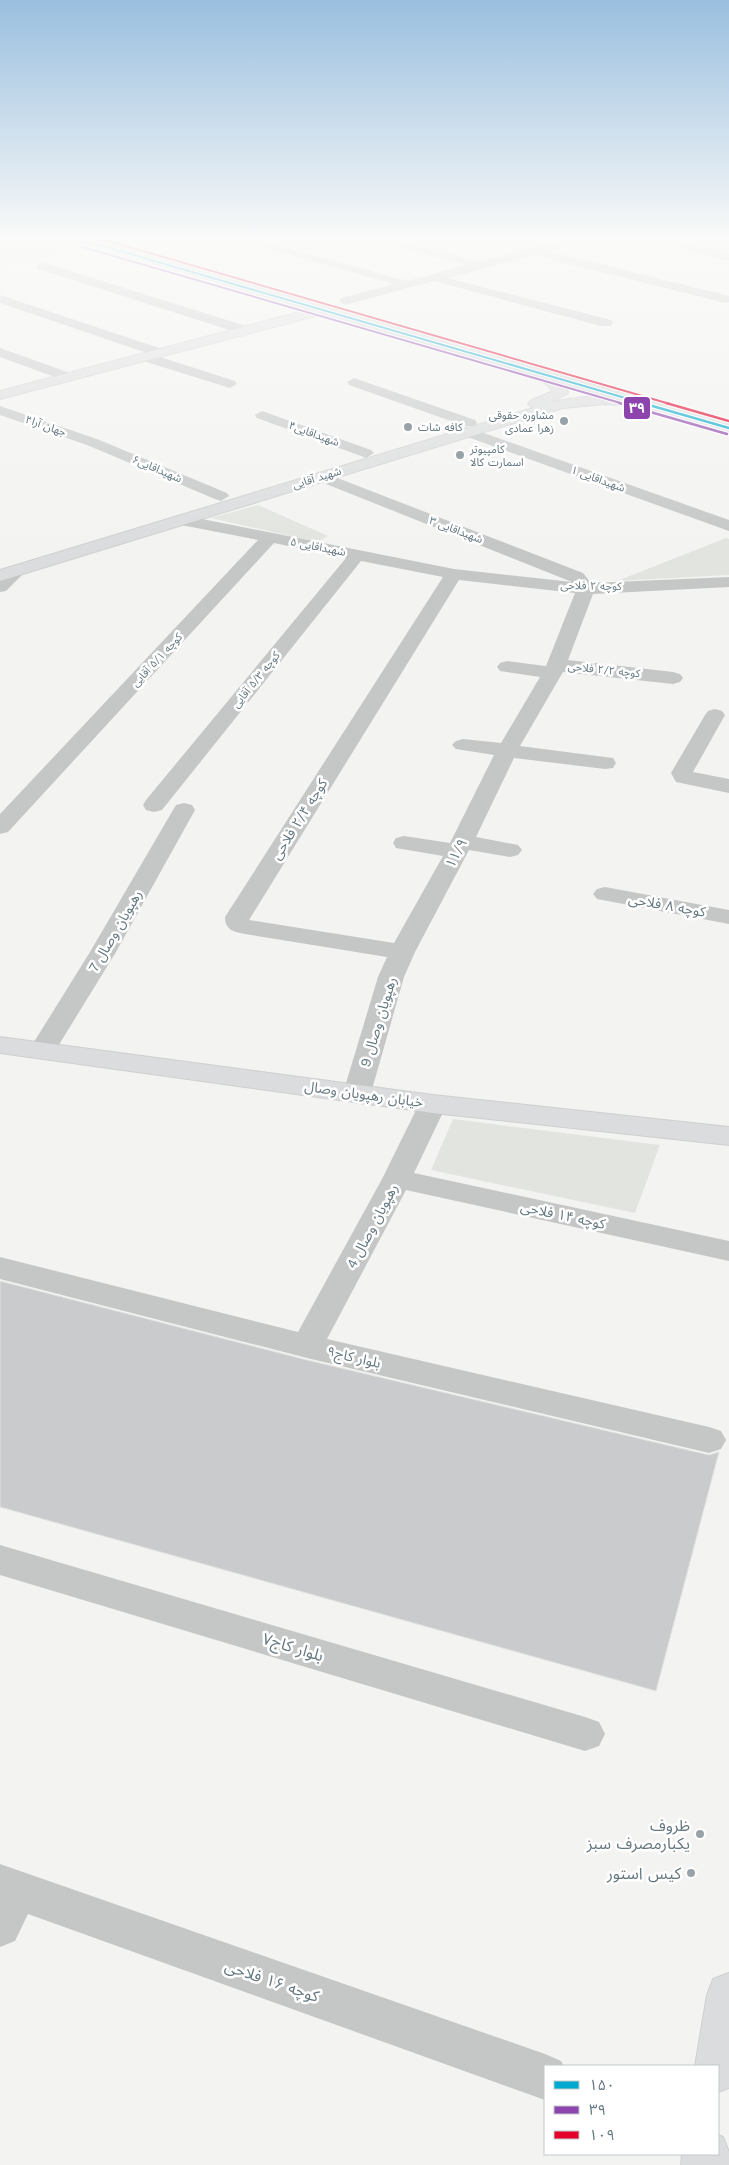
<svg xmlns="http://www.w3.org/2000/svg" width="729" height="2165" font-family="'Work Sans','Noto Sans Arabic',sans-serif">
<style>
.built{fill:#e3e4e4}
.green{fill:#e2e5df}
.building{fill:#cacbcc;stroke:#e2e2e1}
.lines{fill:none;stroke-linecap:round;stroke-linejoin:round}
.secondary-casing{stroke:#ced0cf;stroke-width:2}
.primary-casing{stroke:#cfd0cf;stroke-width:2}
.street{fill:#c5c7c7;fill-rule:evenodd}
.secondary{fill:#dbdcdd;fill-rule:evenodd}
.primary{fill:#dbdcdd;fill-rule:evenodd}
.bus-1-far1-casing{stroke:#fff;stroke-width:4}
.bus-1-casing{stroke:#fff;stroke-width:5}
.bus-2-far1-casing{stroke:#fff;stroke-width:4}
.bus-2-casing{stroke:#fff;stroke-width:5}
.bus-3-far1-casing{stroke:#fff;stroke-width:4}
.bus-3-casing{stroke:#fff;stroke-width:5}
.bus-1-far1{stroke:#00a9ce;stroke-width:2}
.bus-1{stroke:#00a9ce;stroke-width:2.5}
.bus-2-far1{stroke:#8e44ad;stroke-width:2}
.bus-2{stroke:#8e44ad;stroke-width:2.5}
.bus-3-far1{stroke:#e4002b;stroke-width:2}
.bus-3{stroke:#e4002b;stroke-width:2.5}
.poi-dot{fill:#97a3a8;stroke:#fff;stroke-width:2}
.labels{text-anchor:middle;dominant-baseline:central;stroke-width:5;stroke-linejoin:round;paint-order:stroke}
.far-poi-label{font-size:11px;fill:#657880;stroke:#fff;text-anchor:start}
.far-street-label{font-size:11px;fill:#657880;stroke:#fff}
.street-label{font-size:14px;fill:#657880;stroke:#fff}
.near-street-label{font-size:16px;fill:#657880;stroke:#fff}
.near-poi-label{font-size:16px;fill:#657880;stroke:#fff;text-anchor:end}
.line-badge{stroke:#fff;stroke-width:2}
.badge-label{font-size:14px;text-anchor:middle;font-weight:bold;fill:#fff}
</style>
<rect width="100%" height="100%" fill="#f3f3f1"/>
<polygon class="built" points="0,240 26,240 64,254 0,266"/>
<g class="green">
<polygon points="258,505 328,536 317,542 211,518"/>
<polygon points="726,538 729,539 729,575 617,581"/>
<polygon points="453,1119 660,1145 635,1213 431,1170"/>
</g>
<polygon class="building" points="0,1281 307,1360 709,1455 719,1452 656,1691 0,1507"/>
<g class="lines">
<g class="secondary-casing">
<g id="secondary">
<polygon points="322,306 328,310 327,313 0,399 0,391"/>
<path d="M 543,370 C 553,372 566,383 568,393 L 549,403 C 565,398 636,389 645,402 L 638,406 L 605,404 L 563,408 L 0,581 L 0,570 L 533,408 L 528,404 L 530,401 L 553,391 L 536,374 Z"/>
<polygon points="0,1037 433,1095 729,1127 729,1145 433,1113 0,1053"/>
<polygon points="729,1973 729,2088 718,2092 718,2066 695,2066 707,1995 713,1979"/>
<polygon points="718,2135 723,2137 729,2152 729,2165 681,2165 682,2154 718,2154"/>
</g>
</g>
<g class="primary-casing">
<polygon id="primary" points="75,240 95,240 729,423 729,433"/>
</g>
<g class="street">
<polygon points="237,240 257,240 408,281 466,265 373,240 394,240 480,262 561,240 582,240 547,251 729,296 729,302 725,303 533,255 448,278 611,320 613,323 611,326 601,326 434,281 345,305 339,301 341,298 394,284"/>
<polygon points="649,240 671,240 729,253 729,261"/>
<polygon points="42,262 249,327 251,330 249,333 239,333 38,269 36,266"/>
<polygon points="0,295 165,350 167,353 165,356 157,356 235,381 237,384 230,388 140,360 138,357 140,354 150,354 0,303"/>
<polygon points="0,348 73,374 75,377 68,381 63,380 0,357"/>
<polygon points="354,378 475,420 477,423 475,426 465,426 349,385 347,382"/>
<polygon points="0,406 97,439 227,493 229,496 221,501 215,499 87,445 0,415"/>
<polygon points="262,411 371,450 374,453 366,458 361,456 257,418 255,415"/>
<polygon points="467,427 729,520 729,531 462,435 459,432 462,429"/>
<path d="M 322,472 L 583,573 L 591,583 L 729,577 L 729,587 L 593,594 L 568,660 L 673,672 L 680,674 L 683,678 L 680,682 L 673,684 L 563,672 L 520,746 L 605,757 L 613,758 L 616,763 L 613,768 L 605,769 L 514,758 L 476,837 L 518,845 L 522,850 L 518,855 L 510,857 L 469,850 L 415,952 L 404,977 L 371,1093 L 367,1099 L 357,1101 L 347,1099 L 343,1093 L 378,977 L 387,957 L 245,934 C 234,932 225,930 225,917 L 443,577 L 361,561 L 162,810 L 154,812 L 146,810 L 143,805 L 146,800 L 346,558 L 274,543 L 8,832 L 0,834 L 0,814 L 258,540 L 176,524 L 174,520 L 176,516 L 182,515 L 454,569 L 572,582 L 316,480 L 314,477 L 316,474 ZM 459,580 L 575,593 L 546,666 L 507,661 L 500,663 L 497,667 L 500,671 L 540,677 L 501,743 L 463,739 L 456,741 L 452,745 L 456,749 L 494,755 L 450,843 L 404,836 L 396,838 L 393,843 L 396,848 L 443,856 L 394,943 L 249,920 Z"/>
<polygon points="17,566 23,567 26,571 6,591 0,592 0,577 11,567"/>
<polygon points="715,709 722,711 725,715 693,772 729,779 729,793 676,782 671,773 705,715 708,711"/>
<polygon points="184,803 192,805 195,810 116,952 52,1056 42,1058 32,1056 29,1050 90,952 173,810 176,805"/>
<polygon points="605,887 729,910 729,924 597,899 593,894 597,889"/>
<polygon points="433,1095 443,1098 447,1104 414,1173 729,1241 729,1261 406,1190 327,1339 709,1427 721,1431 726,1440 721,1449 709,1453 307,1358 0,1279 0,1257 298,1332 382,1179 419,1104 423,1098"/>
<polygon points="0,1545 585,1717 599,1722 605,1734 599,1746 585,1751 0,1575"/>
<polygon points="0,1864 545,2054 561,2061 564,2066 545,2066 545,2100 28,1914 15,1941 0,1947"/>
</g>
<use href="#secondary" class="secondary"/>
<use href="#primary" class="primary"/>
<g class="bus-1-far1-casing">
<polyline id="bus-1-far1" points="82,240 646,404"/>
</g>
<g class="bus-1-casing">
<polyline id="bus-1" points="642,403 729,428"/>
</g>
<g class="bus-2-far1-casing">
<polyline id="bus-2-far1" points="79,246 624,404"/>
</g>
<g class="bus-2-casing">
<polyline id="bus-2" points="619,403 727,434"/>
</g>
<g class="bus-3-far1-casing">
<polyline id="bus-3-far1" points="105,240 670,404"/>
</g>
<g class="bus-3-casing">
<polyline id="bus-3" points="666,403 729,421"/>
</g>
<use href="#bus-1-far1" class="bus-1-far1"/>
<use href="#bus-1" class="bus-1"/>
<use href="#bus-2-far1" class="bus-2-far1"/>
<use href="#bus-2" class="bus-2"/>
<use href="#bus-3-far1" class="bus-3-far1"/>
<use href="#bus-3" class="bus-3"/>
</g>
<linearGradient id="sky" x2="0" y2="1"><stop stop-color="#9abfdf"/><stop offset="0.44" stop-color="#fafaf9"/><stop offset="1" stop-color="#fafaf9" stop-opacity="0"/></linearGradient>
<rect width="729" height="543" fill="url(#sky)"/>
<g class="poi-dot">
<circle cx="564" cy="421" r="5"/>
<circle cx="408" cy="427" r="5"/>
<circle cx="460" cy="455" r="5"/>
<circle cx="700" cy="1834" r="5"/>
<circle cx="691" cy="1873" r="5"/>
</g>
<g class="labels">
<g class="far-poi-label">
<text x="554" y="415" text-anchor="end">مشاوره حقوقی<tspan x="554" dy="13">زهرا عمادی</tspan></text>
<text x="418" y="427">کافه شات</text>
<text x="470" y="449">کامپیوتر<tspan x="470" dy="13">اسمارت کالا</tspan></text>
</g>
<g class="far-street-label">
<text transform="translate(46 426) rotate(19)">جهان آرا۳</text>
<text transform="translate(314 434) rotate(20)">شهیداقایی۴</text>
<text transform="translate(157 469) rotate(23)">شهیداقایی۶</text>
<text transform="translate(317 478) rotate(-17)">شهید آقایی</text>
<text transform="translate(598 479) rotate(20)">۱ شهیداقایی</text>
<text transform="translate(456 530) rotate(21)">۳ شهیداقایی</text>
<text transform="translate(318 547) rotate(11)">۵ شهیداقایی</text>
<text transform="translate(591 586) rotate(1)">کوچه ۲ فلاحی</text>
<text transform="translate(157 660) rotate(-47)">کوچه ۵/۱ آقایی</text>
<text transform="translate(604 670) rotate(6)">کوچه ۲/۲ فلاحی</text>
<text transform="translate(256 680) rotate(-51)">کوچه ۵/۳ آقایی</text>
</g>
<g class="street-label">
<text transform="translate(299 819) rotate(-58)">کوچه ۲/۴ فلاحی</text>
<text transform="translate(456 853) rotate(-62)">۱۱/۹</text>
<text transform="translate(667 905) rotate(10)">کوچه ۸ فلاحی</text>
<text transform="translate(115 931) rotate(-60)">7 رهپویان وصال</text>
<text transform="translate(378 1022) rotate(-73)">9 رهپویان وصال</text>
<text transform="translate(364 1094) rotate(8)">خیابان رهپویان وصال</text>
<text transform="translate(563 1215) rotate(12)">کوچه ۱۴ فلاحی</text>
<text transform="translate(372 1226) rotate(-62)">4 رهپویان وصال</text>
<text transform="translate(354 1357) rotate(13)">بلوار کاج۹</text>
</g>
<g class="near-street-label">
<text transform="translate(293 1647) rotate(17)">بلوار کاج۷</text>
<text transform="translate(272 1981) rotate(19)">کوچه ۱۶ فلاحی</text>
</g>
<g class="near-poi-label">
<text x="690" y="1825">ظروف<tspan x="690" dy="18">یکبارمصرف سبز</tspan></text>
<text x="681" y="1873">کیس استور</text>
</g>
</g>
<rect class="line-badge" x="623" y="396" width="28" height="24" rx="5" fill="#8e44ad"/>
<g class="badge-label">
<text x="637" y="413">۳۹</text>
</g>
<rect x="544" y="2065" width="175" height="90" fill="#ffffff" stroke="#c1c9cc"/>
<rect x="554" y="2081" width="25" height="8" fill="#00a9ce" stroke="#c1c9cc"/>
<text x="589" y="2090" font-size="15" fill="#657880">۱۵۰</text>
<rect x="554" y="2106" width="25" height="8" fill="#8e44ad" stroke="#c1c9cc"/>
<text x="589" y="2115" font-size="15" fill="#657880">۳۹</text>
<rect x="554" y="2131" width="25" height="8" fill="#e4002b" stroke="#c1c9cc"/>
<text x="589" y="2140" font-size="15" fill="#657880">۱۰۹</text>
</svg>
